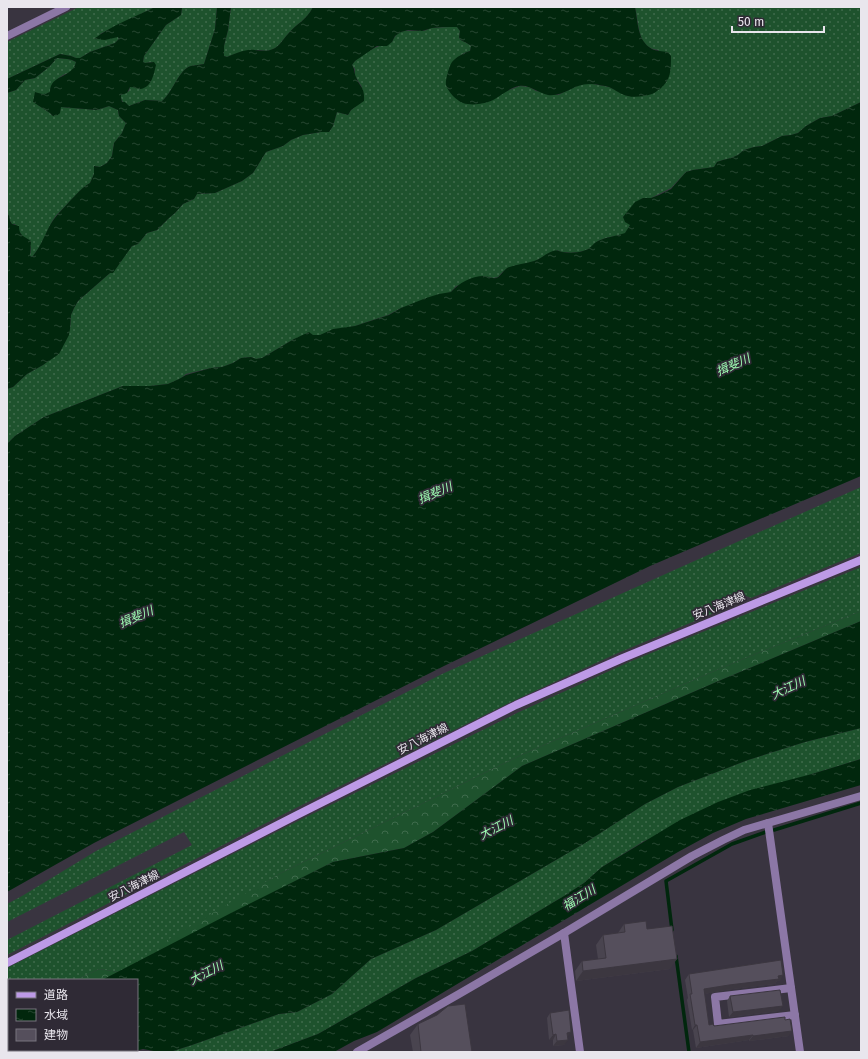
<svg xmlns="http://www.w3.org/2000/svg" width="868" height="1059" font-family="'Fira Sans','Noto Sans JP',sans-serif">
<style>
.grass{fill:url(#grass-dots)}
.forest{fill:url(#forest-crowns)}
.water{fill:url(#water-ripples)}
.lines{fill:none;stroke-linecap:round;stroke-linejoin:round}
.stream{stroke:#01270d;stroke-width:3.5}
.street{stroke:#8c77a6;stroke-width:8}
.secondary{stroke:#bd9ae6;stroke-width:8}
.wall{fill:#49444f}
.shaded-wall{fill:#3c3740}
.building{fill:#554f5c;stroke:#3c3740}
.labels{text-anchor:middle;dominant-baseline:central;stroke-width:3.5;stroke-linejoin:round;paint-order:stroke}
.street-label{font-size:11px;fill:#e9e6ed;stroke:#2f2a35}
.water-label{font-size:12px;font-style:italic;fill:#9dfcb2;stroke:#2f2a35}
</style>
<defs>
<pattern id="grass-dots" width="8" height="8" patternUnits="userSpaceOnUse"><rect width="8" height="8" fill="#1e522d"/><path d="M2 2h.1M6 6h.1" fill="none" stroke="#3f6b4c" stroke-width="1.8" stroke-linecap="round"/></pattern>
<pattern id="forest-crowns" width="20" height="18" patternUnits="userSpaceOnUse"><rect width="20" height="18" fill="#1e522d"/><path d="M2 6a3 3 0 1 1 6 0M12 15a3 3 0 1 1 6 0" fill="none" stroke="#3f6b4c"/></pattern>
<pattern id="water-ripples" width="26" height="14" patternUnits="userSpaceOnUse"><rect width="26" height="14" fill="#01270d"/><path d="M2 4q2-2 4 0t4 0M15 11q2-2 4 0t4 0" fill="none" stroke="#264631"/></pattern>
</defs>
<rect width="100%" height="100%" fill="#393440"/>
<g class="grass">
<polygon points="79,7 155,7 100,34 114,37 118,37 119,39 115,43 90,52 80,58 76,58 71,56 60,54 7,79 7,42"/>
<path d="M 184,7 L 217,7 L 215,29 L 204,64 C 200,65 195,65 191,66 C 179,69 173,92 162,101 L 145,100 L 129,106 C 124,103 120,101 121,95 L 129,91 L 130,87 L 154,62 L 145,63 L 143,62 L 144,56 L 166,25 L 181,15 L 182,8 Z"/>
<path d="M 231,7 L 313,7 C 306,21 297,23 288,34 C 283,39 279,47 273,49 C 268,52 262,50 257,50 C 247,50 237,53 227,57 L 224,56 L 224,46 L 228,30 Z"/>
<path d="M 635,7 L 861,7 L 861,102 L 832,116 L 820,118 L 806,126 L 798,133 L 791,135 L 782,136 L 762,146 L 754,147 L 744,150 L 738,155 L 731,158 L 723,160 L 717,162 L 714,167 L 693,170 L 686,172 L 671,188 L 651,198 L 643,198 L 623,217 L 631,224 L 625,234 C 617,236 606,237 598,241 C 592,245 591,250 583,251 C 577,253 568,253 562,252 C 558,251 559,250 556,251 C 549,252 545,256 539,259 C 525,267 509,262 498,277 L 493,278 L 489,277 L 456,286 L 451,292 L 401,308 L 388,315 L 355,326 L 346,328 L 320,335 L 313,335 L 294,339 L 262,358 L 256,359 L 251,357 L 241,358 L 233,363 L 222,367 L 211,368 L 186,374 L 180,379 L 168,384 L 150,386 L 123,386 L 44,417 L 15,436 L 7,444 L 7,389 L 13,387 L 27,374 L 43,365 L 70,329 L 71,315 L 74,308 L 78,301 L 110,273 L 113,272 L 132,246 L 138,244 L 147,233 L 157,230 L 169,218 L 175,213 L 183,204 L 194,199 L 197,194 L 215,193 L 242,181 L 253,173 L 266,152 L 283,146 L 291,140 L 303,135 L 321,132 L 329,132 L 333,126 L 337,112 L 348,115 L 351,110 L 354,108 L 362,87 L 355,76 L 355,69 L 352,65 C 359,53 380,45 392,42 C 399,26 409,32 422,31 C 425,31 428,29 431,28 C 440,27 449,27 457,27 L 460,31 L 459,38 C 462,42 467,42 471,46 L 470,51 L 464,53 L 457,58 L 494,99 L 504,92 L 520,86 L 529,87 L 536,91 L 558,95 L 581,84 L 593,84 L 609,87 L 628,96 L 659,50 C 637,49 639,23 635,7 Z"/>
<path d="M 57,58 L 67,59 L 72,60 L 76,62 C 75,66 74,69 72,71 C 69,74 66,73 63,75 C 57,79 50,84 50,92 L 45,95 L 42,95 L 38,105 L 50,113 L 53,116 L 61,107 L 97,110 L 109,106 L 118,110 L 119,116 L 126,123 L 122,133 L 114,143 L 112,156 L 107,163 L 100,167 L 94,166 L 94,174 L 90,183 C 83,187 78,193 72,199 C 66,206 58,212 53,220 C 46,232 42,246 32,257 L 30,256 L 31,247 L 22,236 L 15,224 L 12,224 L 10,221 L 9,215 L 7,214 L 7,93 L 16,90 L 25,80 L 35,78 L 49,67 Z"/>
<path d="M 861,487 L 861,553 L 751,598 C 738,592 732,596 720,602 L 724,609 L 618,653 L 515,700 L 294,809 L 7,955 L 7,940 L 192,845 L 184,832 L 7,922 L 7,904 L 22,896 L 96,851 L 442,674 L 719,550 Z"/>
<polygon points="861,567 861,611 719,669 521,755 281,873 160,945 163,949 119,972 99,969 76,980 9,980 9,1011 7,1012 7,968 300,820 519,712 629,662"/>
<polygon points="861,728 861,759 812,774 644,841 602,867 584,883 564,896 472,951 416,978 318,1034 270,1052 170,1052 192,1045 279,1014 297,1012 332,994 371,959 436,930 585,843 645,804 678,787 748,760 805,742"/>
</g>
<g class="forest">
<polygon points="861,611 861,621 721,680 522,766 433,832 404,848 333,862 163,949 159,945 236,899 281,873 521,755 719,669"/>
<polygon points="99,969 119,972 102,980 76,980"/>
</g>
<g class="water">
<path d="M 155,7 L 184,7 L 182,8 L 181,15 L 166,25 L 144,56 L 143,62 L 145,63 L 154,62 L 156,65 C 154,73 152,88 140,89 C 137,89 133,87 130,87 L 127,93 L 121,95 L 121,97 L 122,102 L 125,102 L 129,106 L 145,100 L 162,101 C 173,92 179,69 191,66 C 195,65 200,65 204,64 L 215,29 L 217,7 L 231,7 L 228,30 L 224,46 L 224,56 L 227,57 C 234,54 241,51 248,50 C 256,49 265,53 273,49 C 279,47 283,39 288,34 C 297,23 306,21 313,7 L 635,7 C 638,21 637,41 652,49 C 656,51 663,51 668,52 L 671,56 C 671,70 671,80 660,89 C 658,90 655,93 652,94 C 646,96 635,98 628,96 C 621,95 616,90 609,87 C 604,86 597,84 591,84 C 574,83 564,97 548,95 C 538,93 529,84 519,86 C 510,88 503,94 495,99 C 486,104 472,106 463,103 C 457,101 448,92 446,85 C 445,81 449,66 452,62 C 456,57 464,53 470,51 L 471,46 C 467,42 462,42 459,38 L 460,31 L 457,27 L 442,27 L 432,28 L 422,31 L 408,30 L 401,32 L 395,36 L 392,42 L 387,46 L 377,46 L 355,61 L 352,65 C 355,69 354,73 356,77 C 360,88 365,87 364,101 L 351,110 L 348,115 L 337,112 L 333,126 L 329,132 L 321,132 L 303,135 L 291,140 L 283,146 L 266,152 L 253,173 L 242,181 L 215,193 L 197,194 L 194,199 L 183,204 L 175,213 L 169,218 L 157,230 L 147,233 L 138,244 L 132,246 L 113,273 L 110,273 L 78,301 L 74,308 L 71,315 L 70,329 L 69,335 L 59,354 L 43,365 L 27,374 L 13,387 L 7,389 L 7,214 L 9,215 L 10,221 L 12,224 L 19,226 C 19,235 23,236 31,241 L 30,256 L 32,257 C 40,248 44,237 49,227 C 55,216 61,211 69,202 C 76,195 82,187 90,183 L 94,174 L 94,166 L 100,167 L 107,163 L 112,156 L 114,143 L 122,133 L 126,123 L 119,116 L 118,110 L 109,106 L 97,110 L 61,107 L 60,113 L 58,115 L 53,116 L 50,113 L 33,102 L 35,92 C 41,94 44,95 50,92 C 50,74 72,79 76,62 L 72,60 L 67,59 L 57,58 L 49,67 L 35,78 L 25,80 L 16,90 L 7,93 L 7,79 L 60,54 L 71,56 L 76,58 L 80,58 L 90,52 L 115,43 L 119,39 L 118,37 L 105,40 L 94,39 C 112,25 135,17 155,7 Z"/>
<path d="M 861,102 L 861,476 L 650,566 L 444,666 L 94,843 L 7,892 L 7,444 L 15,436 L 44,417 L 123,386 L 150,386 L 168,384 L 179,379 L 186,375 L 211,368 L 222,367 L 233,363 L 241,358 L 251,357 L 256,359 L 262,358 L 294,339 L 309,332 L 313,335 L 320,335 L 333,329 L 355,326 L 389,315 L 401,308 L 426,298 L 439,294 L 451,292 C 459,283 471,276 484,276 C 488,276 491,279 496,278 C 500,277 503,271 507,268 C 516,264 525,264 534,261 C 541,259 546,253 553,251 C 556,250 559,251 562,252 C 569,253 577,253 583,251 C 591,249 592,244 598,241 C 606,237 617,236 625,233 L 630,225 L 625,222 L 623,217 L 635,202 L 643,198 L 651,198 L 659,195 L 671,189 L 686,172 L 693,170 L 714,167 L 717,162 L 723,160 L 731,158 L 738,155 L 744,150 L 754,147 L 762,146 L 782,136 L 791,135 L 798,133 L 806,126 L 820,118 L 832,116 Z"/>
<polygon points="861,621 861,728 805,742 748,760 678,787 645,804 585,843 436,930 371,959 332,994 297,1012 279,1014 192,1045 170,1052 159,1052 143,1049 131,1052 58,1052 58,1050 137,1050 137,980 102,980 231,913 333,862 404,848 433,832 522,766 721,680"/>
<polygon points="861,759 861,785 746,819 713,833 678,852 377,1032 354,1041 334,1052 270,1052 318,1034 416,978 472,951 564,896 584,883 602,867 680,820 718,802 750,790 812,774"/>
</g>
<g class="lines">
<g class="stream">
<polyline points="774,830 861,803"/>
<polyline points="672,930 666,881 732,844 766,832"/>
<polyline points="676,956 689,1052"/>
</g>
<g class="street">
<polyline points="7,36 66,7"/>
<polyline points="768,823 800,1052"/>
<polyline points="564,933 580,1052"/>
<polyline points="791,988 715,997 718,1024 795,1015"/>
<polyline points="357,1052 459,994 564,933 692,856 723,840 744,830 768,823 861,796"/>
</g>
<polyline class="secondary" points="7,963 297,815 516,705 623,658 861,560"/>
</g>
<g class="wall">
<polygon points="624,924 647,929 670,969 576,981 575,971 582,961 598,959 596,945 603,935 618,933"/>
<polygon points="689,974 780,981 777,981 775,984 725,990 704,994 709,1025 789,1036 749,1041 749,1040 696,1048 693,1030 692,1030 687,1000 688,998 685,980"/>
<polygon points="730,996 779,1011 729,1017 727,1001"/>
<polygon points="550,1013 567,1038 564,1045 553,1046 553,1040 549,1040 547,1018"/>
<polygon points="418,1024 472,1052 413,1052 410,1035"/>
<polygon points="15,1050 48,1050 49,1052 14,1052"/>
</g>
<g class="shaded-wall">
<polygon points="677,959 670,969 576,981 583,971"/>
<polygon points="783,975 780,981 777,981 775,984 725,990 700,995 704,989"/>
<polygon points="783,1006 779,1011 729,1017 733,1012"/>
<polygon points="695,1025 697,1025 693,1030 692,1030"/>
<polygon points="792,1031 789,1036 749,1041 753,1036"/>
<polygon points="571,1032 567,1038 567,1033"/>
<polygon points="556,1034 553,1040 549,1040 553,1035"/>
<polygon points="753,1035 749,1040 696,1048 700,1042"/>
<polygon points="568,1040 564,1045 553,1046 557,1041"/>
</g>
<g class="building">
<polygon points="646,921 647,929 672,926 677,959 583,971 582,961 606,958 603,935 625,932 624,924"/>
<polygon points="781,960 783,975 778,976 779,979 729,985 704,989 709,1025 713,1024 714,1026 785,1017 785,1020 790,1019 792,1031 753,1036 753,1035 700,1042 697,1025 695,1025 690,994 692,994 689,974"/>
<polygon points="780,990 783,1006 733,1012 730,996"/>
<polygon points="465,1004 472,1052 421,1052 418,1024 437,1015 448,1006"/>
<polygon points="569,1010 571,1032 567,1033 568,1040 557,1041 556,1034 553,1035 550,1013"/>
<polygon points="21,1050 48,1050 49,1052 21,1052"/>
</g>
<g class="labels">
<g class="street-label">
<text transform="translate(719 606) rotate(-22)">安八海津線</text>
<text transform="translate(423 739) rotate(-27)">安八海津線</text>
<text transform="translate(134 886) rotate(-27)">安八海津線</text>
</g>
<g class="water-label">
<text transform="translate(733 365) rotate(-24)">揖斐川</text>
<text transform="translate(435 493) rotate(-23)">揖斐川</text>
<text transform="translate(136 617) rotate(-23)">揖斐川</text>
<text transform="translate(788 688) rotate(-25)">大江川</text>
<text transform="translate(496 828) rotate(-27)">大江川</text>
<text transform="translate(579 898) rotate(-32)">福江川</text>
<text transform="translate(206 973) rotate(-27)">大江川</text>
</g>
</g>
<rect width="868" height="1059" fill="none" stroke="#e9e6ed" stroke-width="16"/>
<rect x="8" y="979" width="130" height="72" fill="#2f2a35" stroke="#79757f"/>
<rect x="16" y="992" width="20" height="6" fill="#bd9ae6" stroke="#79757f"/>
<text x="44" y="999" font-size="12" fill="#e9e6ed">道路</text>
<rect x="16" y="1009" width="20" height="12" fill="url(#water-ripples)" stroke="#79757f"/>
<text x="44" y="1019" font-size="12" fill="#e9e6ed">水域</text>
<rect x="16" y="1029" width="20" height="12" fill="#554f5c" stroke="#79757f"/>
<text x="44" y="1039" font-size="12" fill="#e9e6ed">建物</text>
<path d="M732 26v6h92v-6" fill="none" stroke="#e9e6ed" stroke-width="2"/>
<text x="738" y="26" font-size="12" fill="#e9e6ed" stroke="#2f2a35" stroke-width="3" paint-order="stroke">50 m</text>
</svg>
